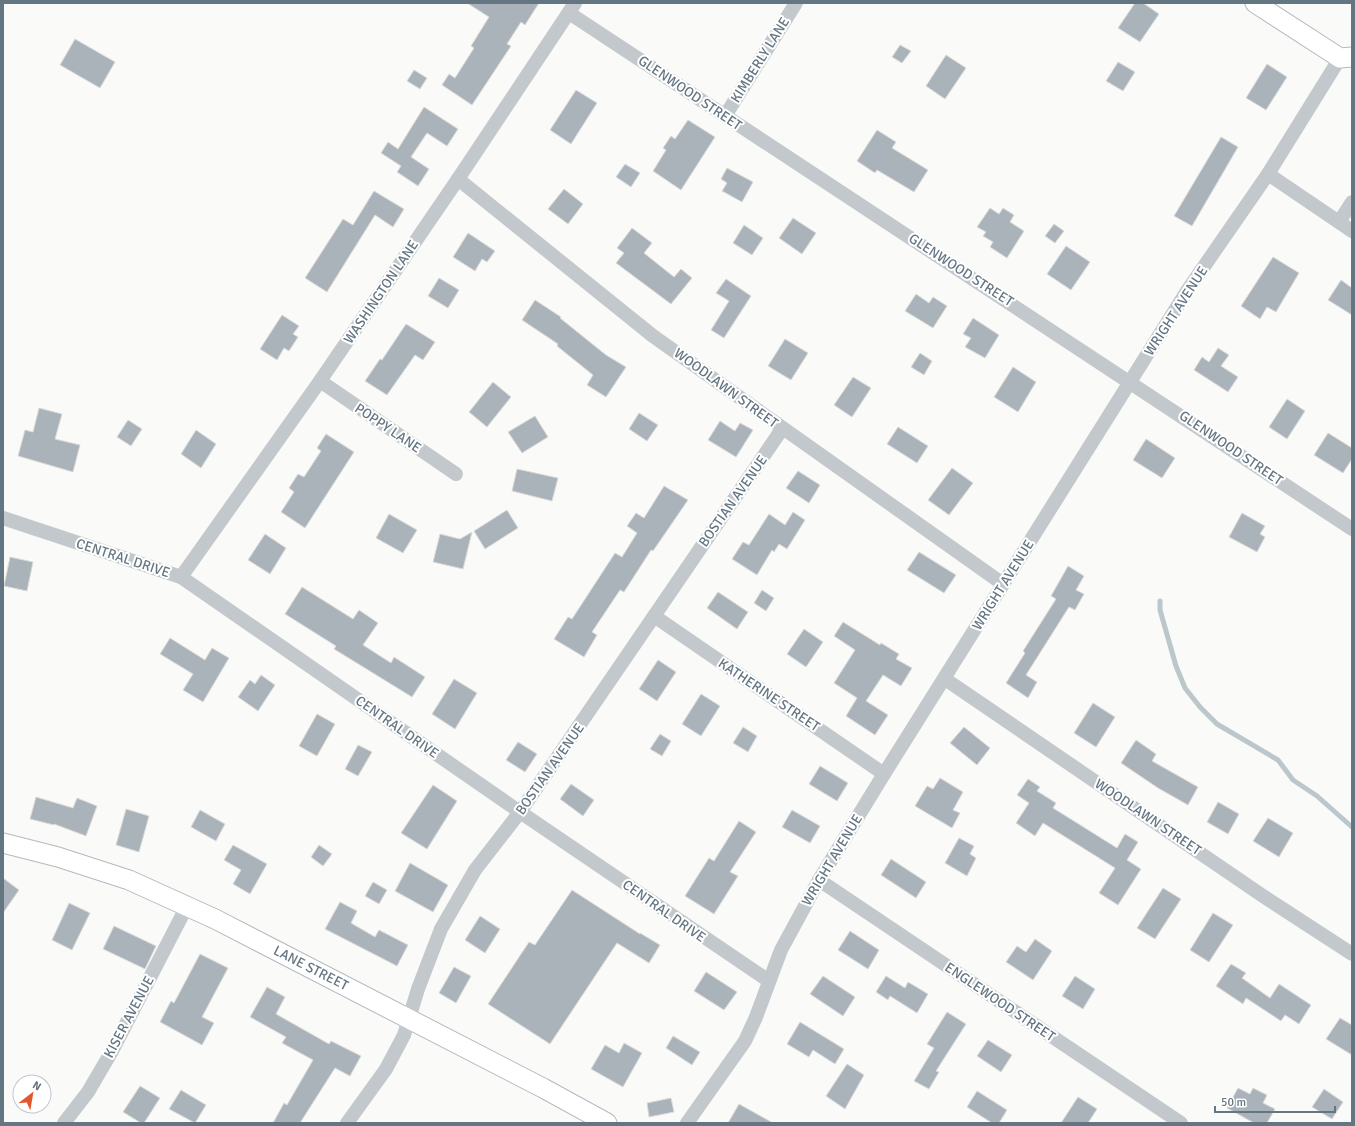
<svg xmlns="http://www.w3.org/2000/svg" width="1355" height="1126" font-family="Signika,sans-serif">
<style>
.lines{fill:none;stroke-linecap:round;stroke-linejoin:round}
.stream{stroke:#bbc7cb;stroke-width:5}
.building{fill:#aab3b9;stroke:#dcdcda}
.secondary-casing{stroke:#b3babf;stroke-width:21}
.street{stroke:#c3c8cc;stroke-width:14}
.secondary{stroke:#fff;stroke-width:19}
.labels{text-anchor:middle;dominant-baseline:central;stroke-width:4;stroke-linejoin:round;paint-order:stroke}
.street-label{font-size:14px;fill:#657683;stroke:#fff}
</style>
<rect width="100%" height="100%" fill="#fafaf8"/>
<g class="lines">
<polyline class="stream" points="1160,601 1160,610 1176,666 1185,688 1200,707 1217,724 1278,760 1293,780 1317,796 1352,827"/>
</g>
<g class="building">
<polygon points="467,3 539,3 525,25 521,22 507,44 511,46 472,105 442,85 449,74 455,78 474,48 471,46 489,17"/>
<polygon points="1135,3 1143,3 1159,14 1140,42 1118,28"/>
<polygon points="75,39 115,62 100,88 60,65"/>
<polygon points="900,45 911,51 902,63 892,57"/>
<polygon points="946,55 966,68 945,99 926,86"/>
<polygon points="1118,62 1135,72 1123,91 1106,81"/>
<polygon points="1267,64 1287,77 1266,110 1246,98"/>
<polygon points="414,70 427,78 420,89 407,81"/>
<polygon points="576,90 597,103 571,144 550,130"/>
<polygon points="424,107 458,129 447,146 427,133 411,157 429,169 418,186 397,172 401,166 381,153 388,142 398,149"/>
<polygon points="688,120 715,137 681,190 653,171 666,150 663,148 671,136 675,139"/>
<polygon points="877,130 896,142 892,148 928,170 914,192 877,170 875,173 857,161"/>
<polygon points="1221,137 1238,147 1192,226 1174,216"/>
<polygon points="625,164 640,173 631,187 616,177"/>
<polygon points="727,168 753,182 742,202 722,191 727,183 721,179"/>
<polygon points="564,189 583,204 568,224 548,209"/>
<polygon points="374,191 404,209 393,227 375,215 327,292 305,278 343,219 353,225"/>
<polygon points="990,208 999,214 1003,208 1014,215 1010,222 1024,231 1007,258 990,247 993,242 983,236 986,232 977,227"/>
<polygon points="793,218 816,233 802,254 779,238"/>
<polygon points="1054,224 1064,231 1055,243 1045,236"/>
<polygon points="744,225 763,238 752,255 733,243"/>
<polygon points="632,228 652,243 644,253 674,277 681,269 692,278 671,304 616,263 624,253 617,248"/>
<polygon points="468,233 495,251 487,262 482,259 475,271 453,257"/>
<polygon points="1066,246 1090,262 1071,290 1047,274"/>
<polygon points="1273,257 1299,273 1276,312 1267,307 1260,319 1241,306"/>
<polygon points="439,278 459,290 448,308 428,296"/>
<polygon points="726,279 751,296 724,338 711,330 729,301 716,293"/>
<polygon points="1341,280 1352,288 1352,315 1328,300"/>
<polygon points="916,294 929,303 933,297 947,306 933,328 905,311"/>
<polygon points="535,300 561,317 560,318 606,355 626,367 606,397 587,385 593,375 557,346 558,344 522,320"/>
<polygon points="282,315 299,326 293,334 298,337 289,351 284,348 277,360 260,349"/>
<polygon points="973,318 999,335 985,358 965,347 971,338 963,334"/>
<polygon points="406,324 435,342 423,360 415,355 387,395 365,381 380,359 382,360"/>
<polygon points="785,339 808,353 791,380 768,366"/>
<polygon points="1218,348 1229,355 1221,366 1238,377 1228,392 1194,370 1202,357 1209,362"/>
<polygon points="920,353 932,361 924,375 911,367"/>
<polygon points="1013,367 1036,382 1018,412 994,397"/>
<polygon points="853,377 871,388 852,417 834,405"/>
<polygon points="493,382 511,397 487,427 469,412"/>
<polygon points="1287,399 1305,411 1287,439 1269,427"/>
<polygon points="39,408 62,414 55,439 80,445 73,472 18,456 25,430 33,432"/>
<polygon points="639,413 658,425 647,441 629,429"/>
<polygon points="535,416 548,437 522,453 508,432"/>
<polygon points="128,420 142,429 131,446 117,437"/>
<polygon points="720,421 735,431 740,423 753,430 736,457 708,440"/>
<polygon points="898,427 928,446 917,463 887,444"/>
<polygon points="196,430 216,444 201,468 181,454"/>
<polygon points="1328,433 1352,448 1352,459 1343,473 1314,455"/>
<polygon points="326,434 354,452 305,528 281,512 294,492 289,488 298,474 304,477 321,451 317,448"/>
<polygon points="1146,439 1175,458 1162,478 1133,460"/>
<polygon points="952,468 973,483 949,515 928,500"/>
<polygon points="517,469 558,478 552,501 512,491"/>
<polygon points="798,471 820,485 809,503 786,488"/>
<polygon points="664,486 688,500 653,551 651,550 624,592 620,590 592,632 597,635 584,657 554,639 568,617 572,619 615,553 622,557 637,533 627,526 636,513 644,518"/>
<polygon points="507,510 518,528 485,549 474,531"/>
<polygon points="793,512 805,520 787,549 779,544 774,552 772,550 757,575 732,559 743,542 749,545 769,514 785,525"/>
<polygon points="1242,513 1265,526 1260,534 1265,537 1257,552 1229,537"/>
<polygon points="389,514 417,530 403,553 376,538"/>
<polygon points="472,532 463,569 433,562 440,534 460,539"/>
<polygon points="265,534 286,548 270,574 248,560"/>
<polygon points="919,552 956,575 944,593 907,570"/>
<polygon points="10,557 33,562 27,591 4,586"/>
<polygon points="1068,566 1084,576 1076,590 1084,594 1075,610 1069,607 1026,675 1037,682 1028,698 1006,683 1025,653 1023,651 1056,599 1051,596"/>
<polygon points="302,587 353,619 359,610 378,623 363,645 391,663 394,657 425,677 412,697 334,649 336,646 285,614"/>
<polygon points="762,590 774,598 766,611 754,603"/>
<polygon points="718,592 748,612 737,629 707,608"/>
<polygon points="843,622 880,645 881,643 899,654 896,659 912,668 901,686 883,675 866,701 888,715 875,735 846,716 857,698 834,683 855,650 834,636"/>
<polygon points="804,629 823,642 806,667 787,654"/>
<polygon points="170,638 205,660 212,648 229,658 203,702 183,690 193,674 160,654"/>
<polygon points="658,660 676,672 657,701 639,689"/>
<polygon points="261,675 275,685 258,711 238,697 250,680 255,684"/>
<polygon points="454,679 477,693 455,729 432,714"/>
<polygon points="701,694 720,706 701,736 682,724"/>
<polygon points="1093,703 1115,717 1096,747 1074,733"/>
<polygon points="317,714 335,724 317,756 299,746"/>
<polygon points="743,727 757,736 748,752 733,743"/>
<polygon points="964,727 990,748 977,765 950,743"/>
<polygon points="660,734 671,741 662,756 650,749"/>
<polygon points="1136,740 1156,754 1152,761 1198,787 1188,805 1158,788 1121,763"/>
<polygon points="518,742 537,754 525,772 506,760"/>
<polygon points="358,745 372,752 358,776 345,769"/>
<polygon points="820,766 848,783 837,801 809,784"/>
<polygon points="940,778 963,792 953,810 960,813 952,828 915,806 927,786 933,789"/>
<polygon points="1028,779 1040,787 1037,791 1056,803 1053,808 1117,848 1125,834 1138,842 1127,860 1141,869 1118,905 1099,893 1115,868 1043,823 1035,836 1016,823 1029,803 1017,795"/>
<polygon points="571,784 594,800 583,816 560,799"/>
<polygon points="433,785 457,801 427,849 401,833"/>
<polygon points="36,797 73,808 77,798 97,806 86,836 54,824 54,825 30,819"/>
<polygon points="1218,802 1239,814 1228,834 1207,822"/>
<polygon points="126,809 149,816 139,852 116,845"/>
<polygon points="200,810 225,824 216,841 191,827"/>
<polygon points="792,810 820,826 810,843 782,827"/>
<polygon points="1268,818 1293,833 1279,857 1253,841"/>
<polygon points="739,821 756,832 730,872 738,876 714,914 685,896 709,858 714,861"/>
<polygon points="959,838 974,846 970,854 976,858 967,876 945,863"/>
<polygon points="233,845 267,864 250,894 233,884 241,870 224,860"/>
<polygon points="319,845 332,854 323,866 311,857"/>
<polygon points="891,859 926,882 916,898 881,875"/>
<polygon points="410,863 448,885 433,912 395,891"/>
<polygon points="3,878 19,890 3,913"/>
<polygon points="373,882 387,890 379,904 365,896"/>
<polygon points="1163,888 1181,899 1155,939 1137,928"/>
<polygon points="572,890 640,934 640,933 660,945 649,963 617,943 550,1044 488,1004 529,942 535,945"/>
<polygon points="340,902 357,911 351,923 375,937 379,930 408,945 397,966 325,929"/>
<polygon points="69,903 90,913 72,950 52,940"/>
<polygon points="1213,913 1233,925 1209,962 1190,950"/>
<polygon points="480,916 500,929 485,953 465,940"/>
<polygon points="114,926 156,946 145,969 103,949"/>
<polygon points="850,931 879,950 868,969 838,950"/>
<polygon points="1035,939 1052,951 1033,980 1006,962 1017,946 1026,952"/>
<polygon points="200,954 228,968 202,1017 214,1023 202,1045 160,1022 171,1001 174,1003"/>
<polygon points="1231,964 1246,973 1242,978 1270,998 1279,984 1311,1005 1299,1024 1285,1015 1281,1021 1246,998 1243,1004 1216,986"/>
<polygon points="454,967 471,976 456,1003 439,993"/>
<polygon points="706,972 737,992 724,1010 694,991"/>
<polygon points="823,976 855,997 843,1016 810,994"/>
<polygon points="886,976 905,988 908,982 928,994 917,1013 890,996 888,1000 876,992"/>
<polygon points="1075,976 1095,989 1083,1009 1062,996"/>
<polygon points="267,987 285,997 276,1014 329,1044 331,1041 361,1056 350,1076 335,1068 300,1123 273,1123 284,1103 287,1105 313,1060 282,1043 286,1037 250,1017"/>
<polygon points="947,1012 966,1024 936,1071 939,1072 929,1089 914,1081 934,1048 927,1044"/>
<polygon points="1340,1018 1352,1025 1352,1055 1326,1039"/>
<polygon points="800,1022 844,1049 835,1064 813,1050 809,1057 787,1044"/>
<polygon points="673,1036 700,1052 692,1065 666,1048"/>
<polygon points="988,1040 1012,1055 1001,1072 977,1056"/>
<polygon points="624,1043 642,1053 623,1087 591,1069 605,1045 619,1053"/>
<polygon points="847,1064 864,1075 845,1109 826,1096"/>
<polygon points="140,1086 160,1098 144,1123 141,1123 123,1112"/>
<polygon points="1238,1088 1250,1094 1253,1088 1267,1095 1263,1103 1275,1109 1267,1123 1254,1123 1227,1108"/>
<polygon points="1324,1089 1343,1102 1332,1119 1312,1107"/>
<polygon points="181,1090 206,1105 195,1123 169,1109"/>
<polygon points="977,1091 1007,1110 999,1123 992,1123 967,1107"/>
<polygon points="1078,1097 1097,1109 1088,1123 1061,1123"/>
<polygon points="671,1098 674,1112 649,1117 647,1103"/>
<polygon points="739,1104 773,1123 728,1123"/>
</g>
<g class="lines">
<g class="secondary-casing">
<g id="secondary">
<polyline points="1255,3 1340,58 1352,57"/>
<polyline points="3,843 58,857 129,880 215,919 543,1088 607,1123"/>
</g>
</g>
<g class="street">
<polyline points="569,13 1352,529"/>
<polyline points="725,116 796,3"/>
<polyline points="1268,174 1352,231"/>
<polyline points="458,179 653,336 1003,584"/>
<polyline points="1339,222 1352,202"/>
<polyline points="320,381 456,474"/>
<polyline points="3,518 181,577 520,812 769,981"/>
<polyline points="181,577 320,381 458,179 575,3"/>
<polyline points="654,616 884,774"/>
<polyline points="945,679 1263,896 1352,954"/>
<polyline points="819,880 1181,1123"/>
<polyline points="64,1123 88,1092 112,1051 187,906"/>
<polyline points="347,1123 386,1069 404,1035 418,989 441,929 475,870 520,812 782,429"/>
<polyline points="687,1123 745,1041 756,1017 781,950 819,880 884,774 1187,291 1268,174 1340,58"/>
</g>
<use href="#secondary" class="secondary"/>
</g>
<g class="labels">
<g class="street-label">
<text transform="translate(760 60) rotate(-58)">KIMBERLY LANE</text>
<text transform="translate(690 93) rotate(34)">GLENWOOD STREET</text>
<text transform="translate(961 270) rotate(33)">GLENWOOD STREET</text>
<text transform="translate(381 292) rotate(-56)">WASHINGTON LANE</text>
<text transform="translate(1176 311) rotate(-57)">WRIGHT AVENUE</text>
<text transform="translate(726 388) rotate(36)">WOODLAWN STREET</text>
<text transform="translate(388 428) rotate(34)">POPPY LANE</text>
<text transform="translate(1231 448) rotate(34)">GLENWOOD STREET</text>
<text transform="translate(733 501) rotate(-55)">BOSTIAN AVENUE</text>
<text transform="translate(123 558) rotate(18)">CENTRAL DRIVE</text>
<text transform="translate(1003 585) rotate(-58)">WRIGHT AVENUE</text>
<text transform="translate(769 695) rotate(34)">KATHERINE STREET</text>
<text transform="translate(397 727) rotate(35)">CENTRAL DRIVE</text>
<text transform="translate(550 769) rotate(-55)">BOSTIAN AVENUE</text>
<text transform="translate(1148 817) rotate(34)">WOODLAWN STREET</text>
<text transform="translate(832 860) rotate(-59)">WRIGHT AVENUE</text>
<text transform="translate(664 911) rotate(35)">CENTRAL DRIVE</text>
<text transform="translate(311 968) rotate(27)">LANE STREET</text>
<text transform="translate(1000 1002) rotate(34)">ENGLEWOOD STREET</text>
<text transform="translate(129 1017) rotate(-62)">KISER AVENUE</text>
</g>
</g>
<rect width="1355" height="1126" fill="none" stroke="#657683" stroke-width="8"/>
<g transform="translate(32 1094) rotate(31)"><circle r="19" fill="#ffffff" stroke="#c1c8cd"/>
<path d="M0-3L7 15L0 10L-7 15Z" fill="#e4572e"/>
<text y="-6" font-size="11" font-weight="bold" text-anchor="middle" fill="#657683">N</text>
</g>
<path d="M1215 1106v6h120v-6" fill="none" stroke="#657683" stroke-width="2"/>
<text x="1221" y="1106" font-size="12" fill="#657683" stroke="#ffffff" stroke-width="3" paint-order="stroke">50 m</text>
</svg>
